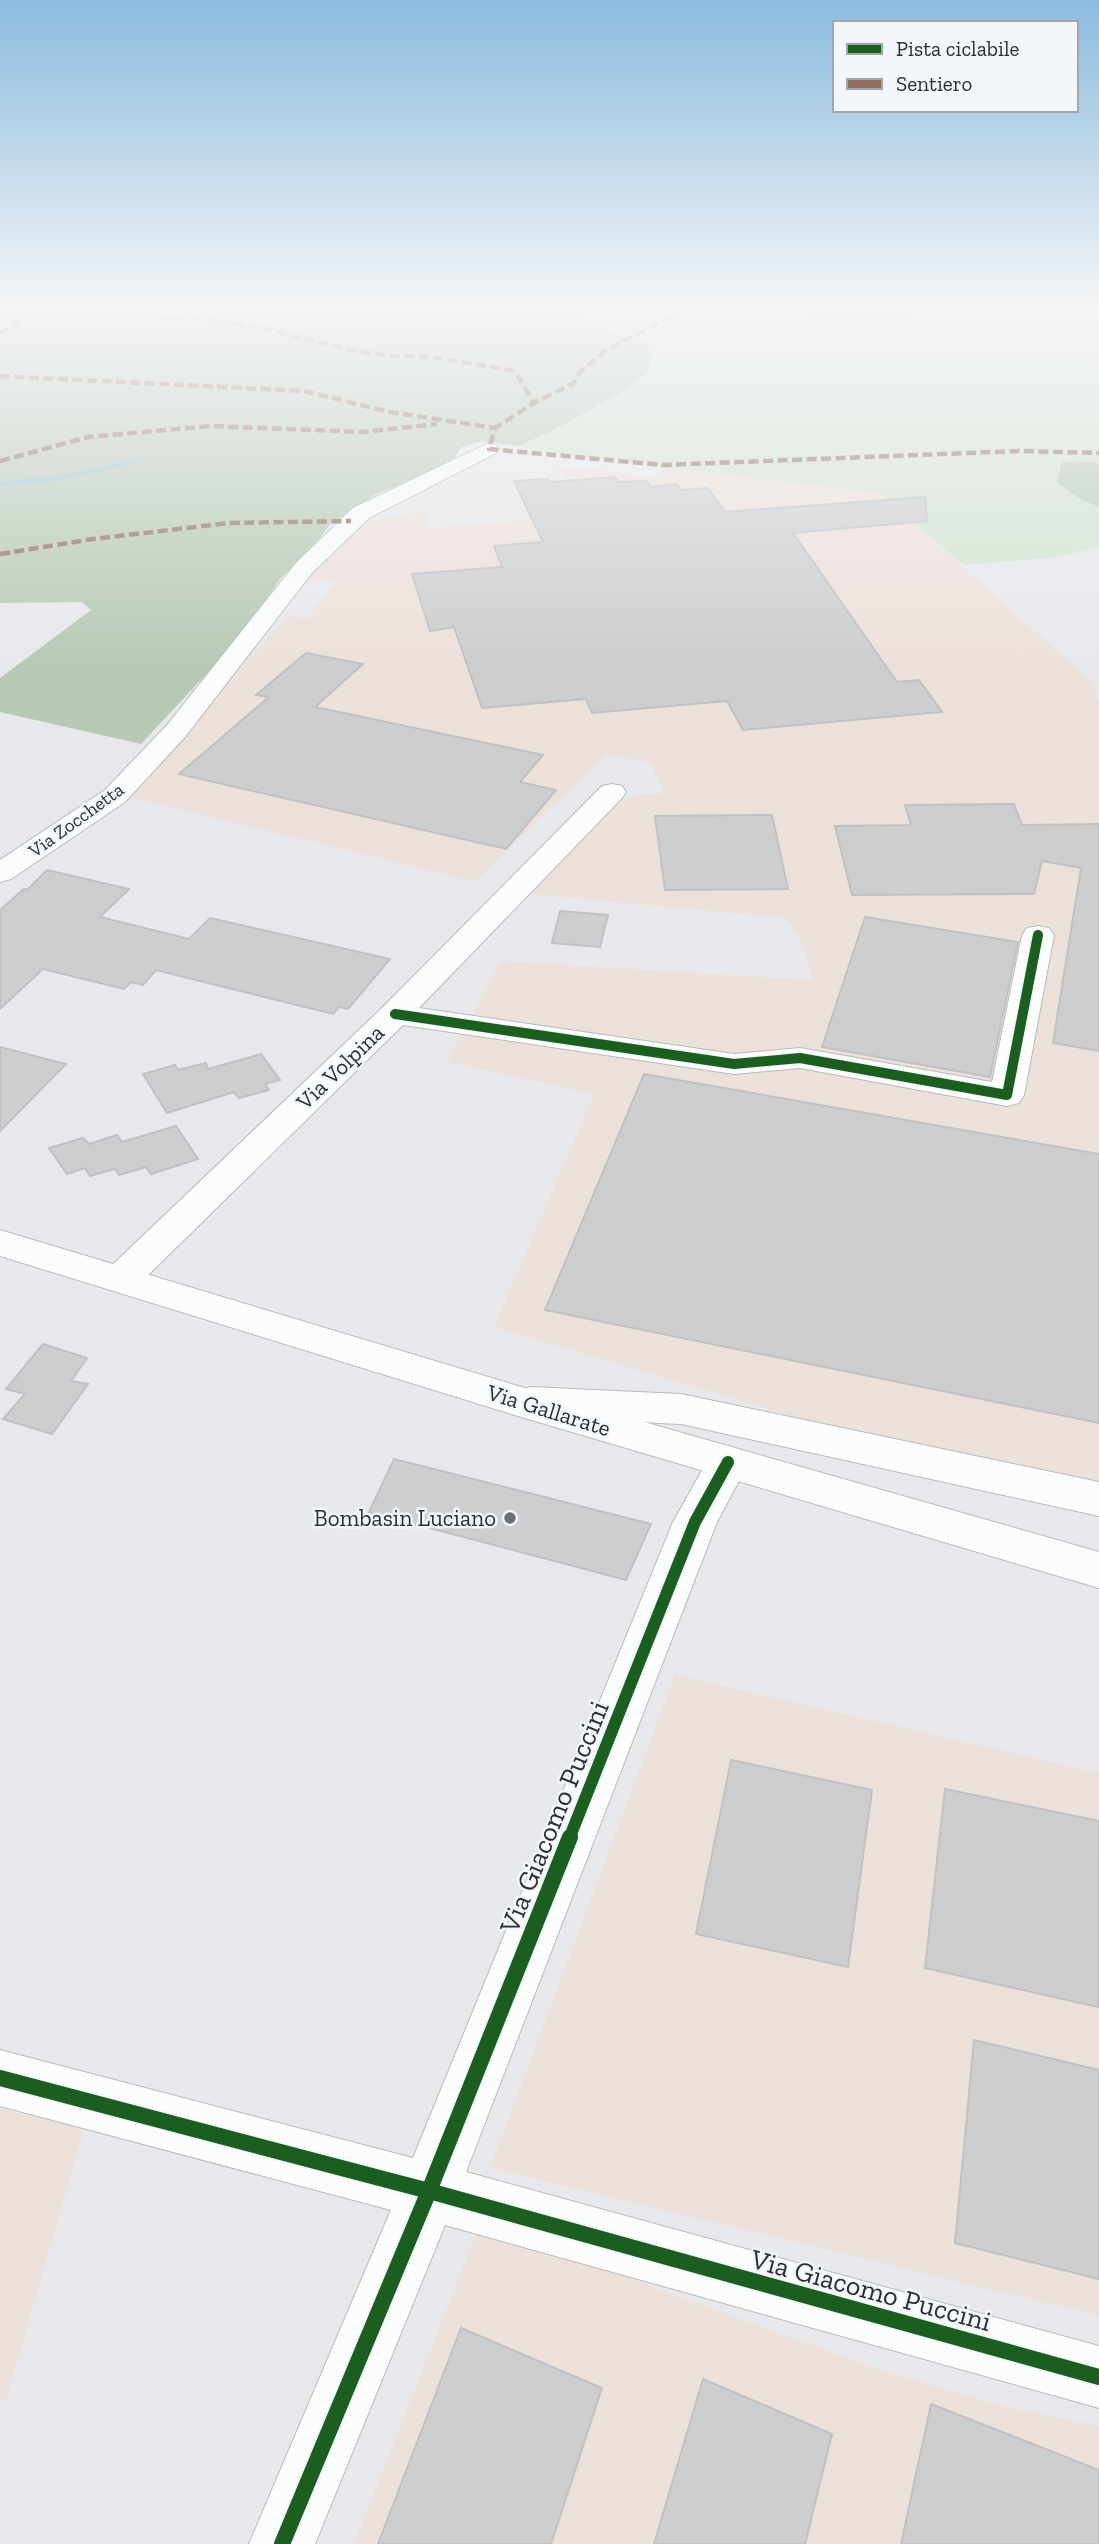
<svg xmlns="http://www.w3.org/2000/svg" width="1099" height="2544" font-family="'Zilla Slab',serif">
<style>
.industrial{fill:#ece0db}
.green{fill:#d3e2d1}
.forest{fill:#b8c9b6}
.lines{fill:none;stroke-linecap:round;stroke-linejoin:round}
.stream{stroke:#9fc5d2;stroke-width:5}
.building{fill:#cdced0;stroke:#c0c1c3;stroke-width:2}
.minor-casing{stroke:#b8babc;stroke-width:2}
.major-casing{stroke:#b8babc;stroke-width:2}
.minor{fill:#fbfcfc;fill-rule:evenodd}
.major{fill:#fbfcfc;fill-rule:evenodd}
.quiet{stroke:#8d6e63;stroke-width:4.5;stroke-dasharray:10 4.5;stroke-linecap:butt}
.cycleway-far2-casing{stroke:#f2f6fa;stroke-width:13}
.cycleway-far1-casing{stroke:#f2f6fa;stroke-width:17}
.cycleway-casing{stroke:#f2f6fa;stroke-width:20}
.cycleway-far2{stroke:#1b5e20;stroke-width:10}
.cycleway-far1{stroke:#1b5e20;stroke-width:12}
.cycleway{stroke:#1b5e20;stroke-width:16}
.poi-dot{fill:#6e6f71;stroke:#f2f6fa;stroke-width:2.5}
.labels{text-anchor:middle;dominant-baseline:central;stroke-width:5;stroke-linejoin:round;paint-order:stroke}
.far-street-label{font-size:19px;fill:#2d2e30;stroke:#f2f6fa}
.street-label{font-size:23px;fill:#2d2e30;stroke:#f2f6fa}
.poi-label{font-size:23px;fill:#2d2e30;stroke:#f2f6fa;text-anchor:end}
.near-street-label{font-size:28px;fill:#2d2e30;stroke:#f2f6fa}
</style>
<rect width="100%" height="100%" fill="#e6e8eb"/>
<g class="industrial">
<polygon points="557,466 656,477 664,467 879,493 1092,682 1099,702 1099,1485 815,1423 494,1327 594,1094 447,1062 500,961 812,980 806,953 797,932 786,918 530,894 614,803 643,794 664,793 650,762 606,755 474,882 127,796 191,727 287,616 308,618 335,582 304,580 367,520 425,511 430,528 587,515"/>
<polygon points="675,1675 1099,1773 1099,2316 490,2168"/>
<polygon points="0,2108 84,2129 6,2401 0,2400"/>
<polygon points="480,2224 881,2370 1006,2407 1099,2426 1099,2544 354,2544"/>
</g>
<polygon class="green" points="575,310 704,310 702,312 813,321 856,322 917,314 898,310 1099,310 1099,463 1062,461 1082,500 1099,507 1099,547 1059,557 963,565 879,493 564,455 517,446 549,433 656,345 601,329"/>
<g class="forest">
<polygon points="0,310 575,310 601,329 656,345 648,372 620,393 549,433 517,446 481,441 460,448 452,463 374,495 349,514 332,522 309,552 280,579 242,636 141,744 0,712 0,678 91,610 82,602 0,603"/>
<polygon points="704,310 898,310 917,314 905,325 883,326 784,317 718,317 701,313"/>
<polygon points="1062,461 1099,463 1099,507 1082,500 1057,483"/>
</g>
<g class="lines">
<polyline class="stream" points="0,484 55,479 142,460"/>
</g>
<g class="building">
<polygon points="615,477 618,482 647,481 651,487 677,484 681,490 708,488 725,512 925,497 927,521 793,533 897,682 919,680 942,712 743,730 727,701 592,713 586,699 482,708 454,627 430,631 412,574 502,567 494,546 543,542 514,481 548,479 550,482"/>
<polygon points="306,653 363,664 315,707 543,755 520,782 556,790 506,849 179,774 269,697 256,695"/>
<polygon points="1014,804 1022,825 1099,824 1099,1051 1053,1043 1081,868 1042,861 1034,894 852,895 835,826 911,825 905,805"/>
<polygon points="772,815 788,889 665,890 655,816"/>
<polygon points="47,870 129,889 100,917 189,939 210,918 390,959 348,1009 339,1007 333,1014 156,970 143,985 131,982 124,989 43,969 0,1009 0,910 24,889 27,890"/>
<polygon points="560,911 608,915 600,947 552,943"/>
<polygon points="865,917 1018,942 990,1077 822,1047"/>
<polygon points="0,1047 66,1064 0,1131"/>
<polygon points="261,1054 280,1080 265,1084 269,1090 239,1098 234,1092 167,1113 143,1074 175,1065 178,1070 206,1063 208,1069"/>
<polygon points="644,1074 1099,1154 1099,1423 545,1310"/>
<polygon points="176,1126 198,1159 151,1174 146,1167 119,1175 115,1169 90,1176 85,1168 67,1174 49,1148 83,1138 89,1144 117,1135 122,1142"/>
<polygon points="43,1344 87,1358 71,1381 88,1384 52,1434 3,1419 25,1394 6,1389"/>
<polygon points="394,1459 651,1524 626,1580 369,1512"/>
<polygon points="731,1760 872,1790 848,1967 696,1934"/>
<polygon points="945,1789 1099,1821 1098,2007 925,1968"/>
<polygon points="974,2040 1099,2070 1099,2279 955,2243"/>
<polygon points="461,2328 602,2388 551,2544 378,2544"/>
<polygon points="703,2379 832,2434 805,2544 654,2544"/>
<polygon points="931,2404 1099,2470 1099,2544 901,2544"/>
</g>
<g class="lines">
<g class="minor-casing">
<g id="minor">
<polygon points="489,443 496,445 499,449 496,453 369,518 312,573 185,737 125,802 11,879 0,882 0,860 105,790 167,725 296,563 353,508"/>
<polygon points="612,784 622,786 626,792 622,798 419,1008 734,1054 800,1048 992,1082 1022,935 1027,928 1038,926 1049,928 1054,935 1024,1095 1019,1103 1007,1106 800,1068 734,1074 403,1025 136,1287 122,1291 108,1287 103,1278 108,1269 383,1007 602,786"/>
<polygon points="530,1387 681,1394 1099,1482 1099,1516 681,1424 530,1417 515,1413 509,1402 515,1391"/>
<polygon points="728,1446 743,1451 749,1462 717,1522 466,2172 1099,2346 1099,2408 445,2225 315,2544 249,2544 391,2210 0,2106 0,2050 413,2158 673,1522 713,1451"/>
</g>
</g>
<g class="major-casing">
<polygon id="major" points="0,1230 518,1386 1099,1552 1099,1588 518,1416 0,1256"/>
</g>
<use href="#minor" class="minor"/>
<use href="#major" class="major"/>
<g class="quiet">
<polyline points="104,310 174,319 210,320 261,328 355,351 391,356 432,357 515,371 534,403"/>
<polyline points="684,310 605,351 580,372 574,383 534,403 495,428 489,449 663,465 1019,451 1099,453"/>
<polyline points="0,333 40,310"/>
<polyline points="0,376 304,391 390,412 495,428"/>
<polyline points="0,461 88,437 211,426 363,432 437,424"/>
<polyline points="0,554 93,539 229,523 351,521"/>
</g>
<g class="cycleway-far2-casing">
<polyline id="cycleway-far2" points="395,1014 734,1064 800,1058 1007,1095 1038,935"/>
</g>
<g class="cycleway-far1-casing">
<polyline id="cycleway-far1" points="569,1839 695,1522 728,1462"/>
</g>
<g class="cycleway-casing">
<g id="cycleway">
<polyline points="0,2078 429,2191 1099,2377"/>
<polyline points="282,2544 429,2191 570,1837"/>
</g>
</g>
<use href="#cycleway-far2" class="cycleway-far2"/>
<use href="#cycleway-far1" class="cycleway-far1"/>
<use href="#cycleway" class="cycleway"/>
</g>
<linearGradient id="sky" x2="0" y2="1"><stop stop-color="#8bbbdf"/><stop offset="0.46" stop-color="#f4f5f6"/><stop offset="1" stop-color="#f4f5f6" stop-opacity="0"/></linearGradient>
<rect width="1099" height="667" fill="url(#sky)"/>
<circle class="poi-dot" cx="510" cy="1518" r="7"/>
<g class="labels">
<g class="far-street-label">
<text transform="translate(76 820) rotate(-36)">Via Zocchetta</text>
</g>
<g class="street-label">
<text transform="translate(340 1067) rotate(-44)">Via Volpina</text>
<text transform="translate(549 1410) rotate(17)">Via Gallarate</text>
</g>
<g class="poi-label">
<text x="496" y="1518">Bombasin Luciano</text>
</g>
<g class="near-street-label">
<text transform="translate(554 1817) rotate(-68)">Via Giacomo Puccini</text>
<text transform="translate(871 2290) rotate(15)">Via Giacomo Puccini</text>
</g>
</g>
<rect x="833" y="21" width="245" height="91" fill="#f2f6fa" stroke="#a3a6a9" stroke-width="2"/>
<rect x="847" y="44" width="35" height="10" fill="#1b5e20" stroke="#a3a6a9" stroke-width="2"/>
<text x="896" y="56" font-size="21" fill="#2d2e30">Pista ciclabile</text>
<rect x="847" y="79" width="35" height="10" fill="#8d6e63" stroke="#a3a6a9" stroke-width="2"/>
<text x="896" y="91" font-size="21" fill="#2d2e30">Sentiero</text>
</svg>
